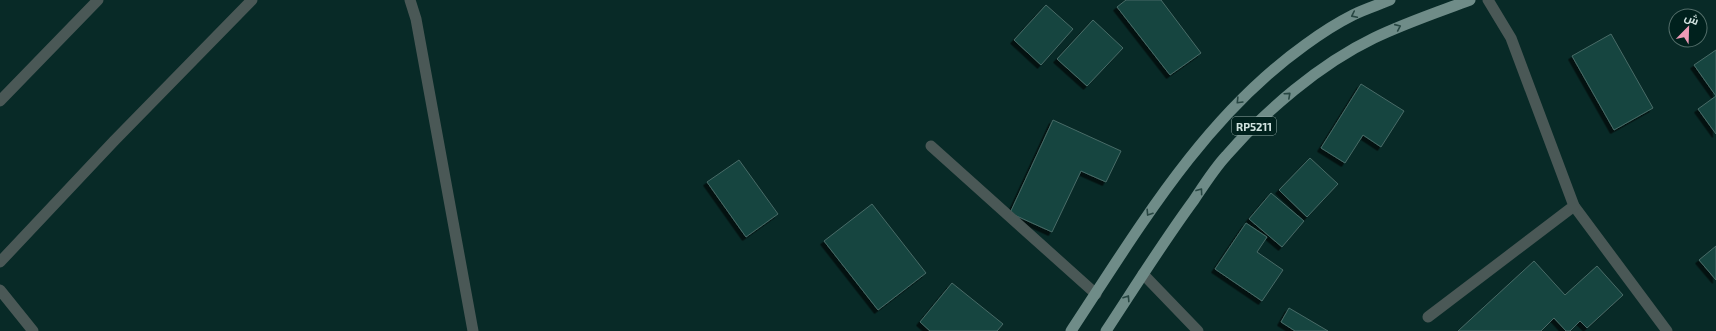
<svg xmlns="http://www.w3.org/2000/svg" width="1716" height="331" font-family="'Exo 2',Cairo,sans-serif">
<style>
.building{fill:#144540;stroke:#496b67;filter:url(#shadow)}
.lines{fill:none;stroke-linecap:round;stroke-linejoin:round}
.minor{stroke:#4a5856;stroke-width:11}
.primary{stroke:#6f8c88;stroke-width:11}
.oneway{stroke:#274642}
.labels{text-anchor:middle;dominant-baseline:central;stroke-width:4;stroke-linejoin:round;paint-order:stroke}
.shield{fill:#00211d;stroke:#92a9a6;stroke-width:1}
.shield-label{font-size:11px;font-weight:bold;fill:#d1e3e0}
</style>
<defs>
<filter id="shadow"><feDropShadow dx="-3.5" dy="3.5" stdDeviation="0" flood-color="#0009"/></filter>
</defs>
<rect width="100%" height="100%" fill="#082a27"/>
<g class="building">
<polygon points="1126,0 1161,0 1201,53 1170,75 1117,7"/>
<polygon points="1046,5 1073,29 1041,65 1014,40"/>
<polygon points="1093,20 1123,48 1087,86 1057,59"/>
<polygon points="1611,34 1653,108 1614,130 1572,56"/>
<polygon points="1716,50 1716,134 1698,109 1716,96 1694,65"/>
<polygon points="1361,84 1404,111 1381,147 1363,135 1345,163 1321,148"/>
<polygon points="1053,120 1121,151 1106,182 1081,171 1052,232 1010,213"/>
<polygon points="1310,158 1338,184 1307,217 1279,190"/>
<polygon points="739,160 778,214 746,237 707,182"/>
<polygon points="1271,193 1304,221 1282,247 1249,219"/>
<polygon points="872,204 926,273 878,310 824,241"/>
<polygon points="1246,223 1267,237 1257,252 1283,270 1262,301 1215,269"/>
<polygon points="1716,246 1716,280 1699,260"/>
<polygon points="1534,261 1565,295 1597,266 1623,295 1587,328 1580,321 1570,331 1566,331 1554,318 1541,331 1458,331"/>
<polygon points="952,283 1003,324 997,331 930,331 920,322"/>
<polygon points="1289,308 1328,331 1295,331 1281,322"/>
</g>
<g class="lines">
<g class="minor">
<polyline points="410,0 416,19 473,331"/>
<polyline points="0,101 98,0"/>
<polyline points="931,146 1096,294"/>
<polyline points="1574,206 1667,331"/>
<polyline points="0,262 114,141 252,0"/>
<polyline points="1143,274 1198,331"/>
<polyline points="0,290 33,331"/>
<polyline points="1428,317 1574,206 1511,38 1488,0"/>
</g>
<g class="primary">
<path d="M 1071,331 C 1139,228 1203,118 1305,45 C 1320,34 1337,23 1353,15 C 1365,9 1378,5 1390,0"/>
<path d="M 1106,331 C 1135,287 1163,242 1194,200 C 1204,185 1214,169 1226,156 C 1265,111 1320,64 1374,38 C 1405,23 1438,12 1470,0"/>
</g>
</g>
<defs><path id="oneway-chevron" d="M-2-3.5L2.5 0L-2 3.5" fill="none" stroke-width="1.6" stroke-linecap="round" stroke-linejoin="round"/></defs>
<g class="oneway">
<use href="#oneway-chevron" transform="translate(1354 15) rotate(154)"/>
<use href="#oneway-chevron" transform="translate(1398 27) rotate(-24)"/>
<use href="#oneway-chevron" transform="translate(1288 95) rotate(-42)"/>
<use href="#oneway-chevron" transform="translate(1239 101) rotate(134)"/>
<use href="#oneway-chevron" transform="translate(1200 191) rotate(-54)"/>
<use href="#oneway-chevron" transform="translate(1149 213) rotate(123)"/>
<use href="#oneway-chevron" transform="translate(1127 298) rotate(-57)"/>
</g>
<g class="labels">
<rect class="shield" x="1232" y="117" width="44" height="18" rx="3"/>
<g class="shield-label">
<text x="1254" y="126">RP5211</text>
</g>
</g>
<g transform="translate(1688 28) rotate(23)"><circle r="19" fill="#00211d" stroke="#546f6b"/>
<path d="M0-3L7 15L0 10L-7 15Z" fill="#ef9ab7"/>
<text y="-6" font-size="11" font-weight="bold" text-anchor="middle" fill="#d1e3e0">ش</text>
</g>
</svg>
